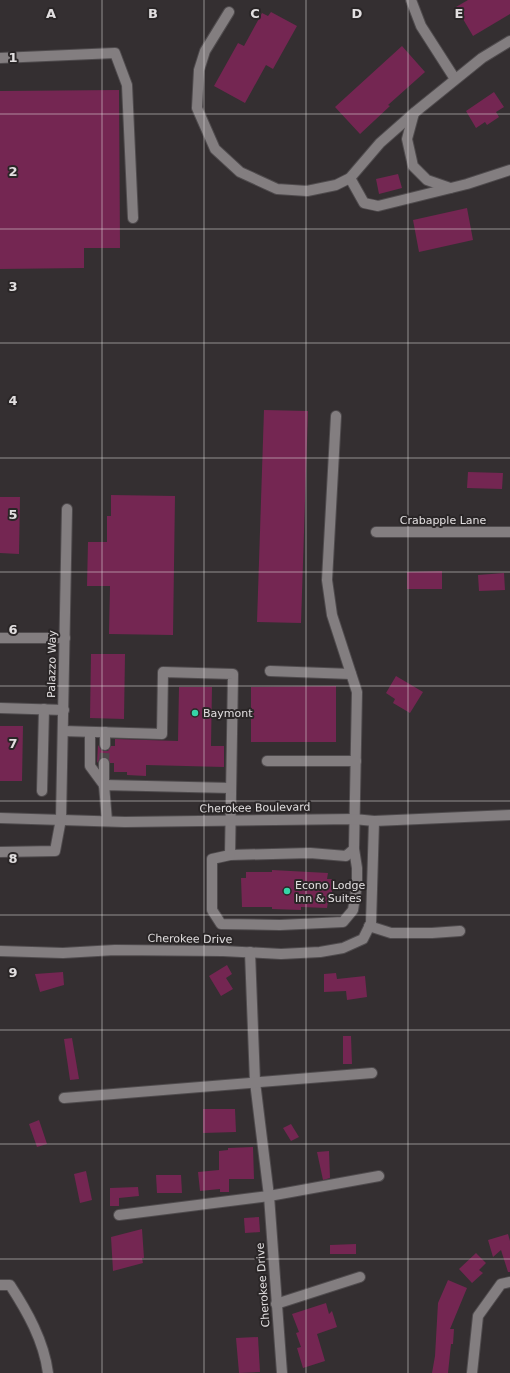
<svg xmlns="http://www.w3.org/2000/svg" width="510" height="1373" font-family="'DejaVu Sans',sans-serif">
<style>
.building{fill:#742652}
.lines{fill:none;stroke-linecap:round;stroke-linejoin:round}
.minor-tunnel{stroke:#4e494b;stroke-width:10;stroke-dasharray:10 5;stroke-linecap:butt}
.minor-casing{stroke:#4f4b4d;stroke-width:12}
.minor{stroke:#837e80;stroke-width:10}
.grid{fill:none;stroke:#e2dfe0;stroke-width:1;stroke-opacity:0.55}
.poi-dot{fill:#35d4a7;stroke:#2a2627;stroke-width:1.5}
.labels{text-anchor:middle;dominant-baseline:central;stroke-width:4;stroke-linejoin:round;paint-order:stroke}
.street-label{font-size:11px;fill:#e2dfe0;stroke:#2a2627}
.poi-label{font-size:11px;fill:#e2dfe0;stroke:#2a2627;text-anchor:start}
.grid-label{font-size:13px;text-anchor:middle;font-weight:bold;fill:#e2dfe0;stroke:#2a2627;stroke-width:4;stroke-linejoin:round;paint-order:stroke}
</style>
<rect width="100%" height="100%" fill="#342f31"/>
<g class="building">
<polygon points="468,0 510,0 510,14 473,36 456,7"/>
<polygon points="271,12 297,26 273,69 266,65 245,103 214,86 238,43 244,46 262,13 268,16"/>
<polygon points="402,46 425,72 388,105 390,106 360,134 335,107"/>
<polygon points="119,90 120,248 84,248 84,268 0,269 0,91"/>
<polygon points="494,92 504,107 496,112 499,117 487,125 485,122 476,128 466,111"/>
<polygon points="398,174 402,188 379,194 376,179"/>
<polygon points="467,208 473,240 419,252 413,220"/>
<polygon points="264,410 308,411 301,623 257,622"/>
<polygon points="468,472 503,473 502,489 467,488"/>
<polygon points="111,495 175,496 173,635 109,634 110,586 87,586 88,542 107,542 107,516 111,516"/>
<polygon points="0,497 20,497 19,554 0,553"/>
<polygon points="442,571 442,589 407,589 407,572"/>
<polygon points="504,573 505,590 479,591 478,575"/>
<polygon points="91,654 125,654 124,719 90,718"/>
<polygon points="396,676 423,692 410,713 393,703 395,699 386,693"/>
<polygon points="336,686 336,742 251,742 251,687"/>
<polygon points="179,687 212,687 211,746 224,746 224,767 146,765 146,776 127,775 127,772 114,772 114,763 110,763 107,757 101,757 97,763 98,745 102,751 108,751 111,746 115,746 115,739 178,741"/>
<polygon points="0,726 23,726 22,781 0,781"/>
<polygon points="272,870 328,873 327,879 332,879 332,902 328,902 327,908 301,907 301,910 272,909 272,907 242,907 241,878 246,878 246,872 272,872"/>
<polygon points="227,965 232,974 226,978 233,989 221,996 209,976"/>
<polygon points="63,972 64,985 40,992 35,974"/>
<polygon points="336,973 337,979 365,976 367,997 347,1000 346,991 324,992 324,974"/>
<polygon points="343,1036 351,1036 352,1064 343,1064"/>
<polygon points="72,1038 79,1079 70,1080 64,1039"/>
<polygon points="203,1109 235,1109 236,1132 203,1133"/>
<polygon points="39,1120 47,1144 37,1147 29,1124"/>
<polygon points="291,1124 299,1137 291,1141 283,1128"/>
<polygon points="253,1147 254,1179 229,1179 229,1192 220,1192 220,1189 200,1191 198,1172 219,1170 219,1151 228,1150 228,1148"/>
<polygon points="329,1151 330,1178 323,1180 317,1152"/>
<polygon points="86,1171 92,1200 80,1203 74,1174"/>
<polygon points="156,1175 181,1175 182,1193 157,1193"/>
<polygon points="138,1187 139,1196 119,1198 119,1206 110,1206 110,1188"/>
<polygon points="259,1217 260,1232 245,1233 244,1218"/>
<polygon points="142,1229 144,1258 142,1258 143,1263 113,1271 111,1237"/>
<polygon points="508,1234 510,1241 510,1272 508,1272 501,1250 493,1257 488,1240"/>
<polygon points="356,1244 356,1254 330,1254 330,1245"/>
<polygon points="476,1253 486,1263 479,1270 483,1273 472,1283 459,1269"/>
<polygon points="448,1280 467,1288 450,1329 454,1329 453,1344 451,1344 448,1373 432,1373 435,1356 438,1303"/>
<polygon points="326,1303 329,1314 332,1311 337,1327 317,1334 325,1361 303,1368 297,1348 301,1347 296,1333 299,1332 292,1314"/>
<polygon points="258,1337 260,1372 239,1373 236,1338"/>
</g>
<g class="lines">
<polyline class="minor-tunnel" points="104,763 105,745"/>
<g class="minor-casing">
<g id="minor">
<polyline points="411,0 421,26 455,79"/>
<polyline points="229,12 205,51 199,70 197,108 215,149 240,172 277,189 307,191 336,185 350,178 380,143 414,113 482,58 510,41"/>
<polyline points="0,58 115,53 127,85 133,218"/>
<polyline points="414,113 407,139 413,166 427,180 450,188"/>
<polyline points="350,178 364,203 378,206 467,184 510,170"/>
<polyline points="376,532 510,532"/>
<polyline points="0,638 65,638"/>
<polyline points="270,671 351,674"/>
<polyline points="0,708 64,710"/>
<polyline points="63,731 162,734 163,672 233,674 230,855 310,853 346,856 354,849 357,692 332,615 327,580 336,416"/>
<polyline points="90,732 90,766 104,785"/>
<polyline points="105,745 105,732"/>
<polyline points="267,761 356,761"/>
<polyline points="104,785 104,763"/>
<polyline points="42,791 44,709"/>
<polyline points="0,818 125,822 354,819 374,821 510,815"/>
<polyline points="107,821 104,785 231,788"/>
<polyline points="0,852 55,851 61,819 67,509"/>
<polyline points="230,855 212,859 212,910 221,924 280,925 343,922 353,910 357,884 357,868 354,849"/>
<polyline points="369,926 391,933 432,933 460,931"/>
<polyline points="0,951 63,953 115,950 223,951 281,954 320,952 343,948 363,939 371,923 374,821"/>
<polyline points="250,952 255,1082 269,1196 282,1373"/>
<polyline points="64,1098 372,1073"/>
<polyline points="119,1215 269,1196 379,1176"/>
<path d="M 0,1285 L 10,1285 C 27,1311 44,1341 48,1373"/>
<polyline points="276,1304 360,1277"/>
<polyline points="472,1373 478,1316 501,1284 510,1282"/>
</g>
</g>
<use href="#minor" class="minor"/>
</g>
<path class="grid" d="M 102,0 L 102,1373M 204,0 L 204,1373M 306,0 L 306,1373M 408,0 L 408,1373M 0,114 L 510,114M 0,229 L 510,229M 0,343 L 510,343M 0,458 L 510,458M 0,572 L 510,572M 0,686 L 510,686M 0,801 L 510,801M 0,915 L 510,915M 0,1030 L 510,1030M 0,1144 L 510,1144M 0,1259 L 510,1259"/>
<g class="poi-dot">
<circle cx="195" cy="713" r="4"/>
<circle cx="287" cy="891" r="4"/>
</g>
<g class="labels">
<g class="street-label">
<text x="443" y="520">Crabapple Lane</text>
<text transform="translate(52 664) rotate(-89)">Palazzo Way</text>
<text transform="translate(255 808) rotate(-1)">Cherokee Boulevard</text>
<text transform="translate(190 939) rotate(1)">Cherokee Drive</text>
<text transform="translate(263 1285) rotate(-94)">Cherokee Drive</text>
</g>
<g class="poi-label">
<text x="203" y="713">Baymont</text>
<text x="295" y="885">Econo Lodge<tspan x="295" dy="13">Inn &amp; Suites</tspan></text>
</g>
</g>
<g class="grid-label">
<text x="51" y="18">A</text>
<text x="153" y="18">B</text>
<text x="255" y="18">C</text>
<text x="357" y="18">D</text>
<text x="459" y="18">E</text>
<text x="13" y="62">1</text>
<text x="13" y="176">2</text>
<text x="13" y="291">3</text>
<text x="13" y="405">4</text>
<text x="13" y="519">5</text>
<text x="13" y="634">6</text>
<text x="13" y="748">7</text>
<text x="13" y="863">8</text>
<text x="13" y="977">9</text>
</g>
</svg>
